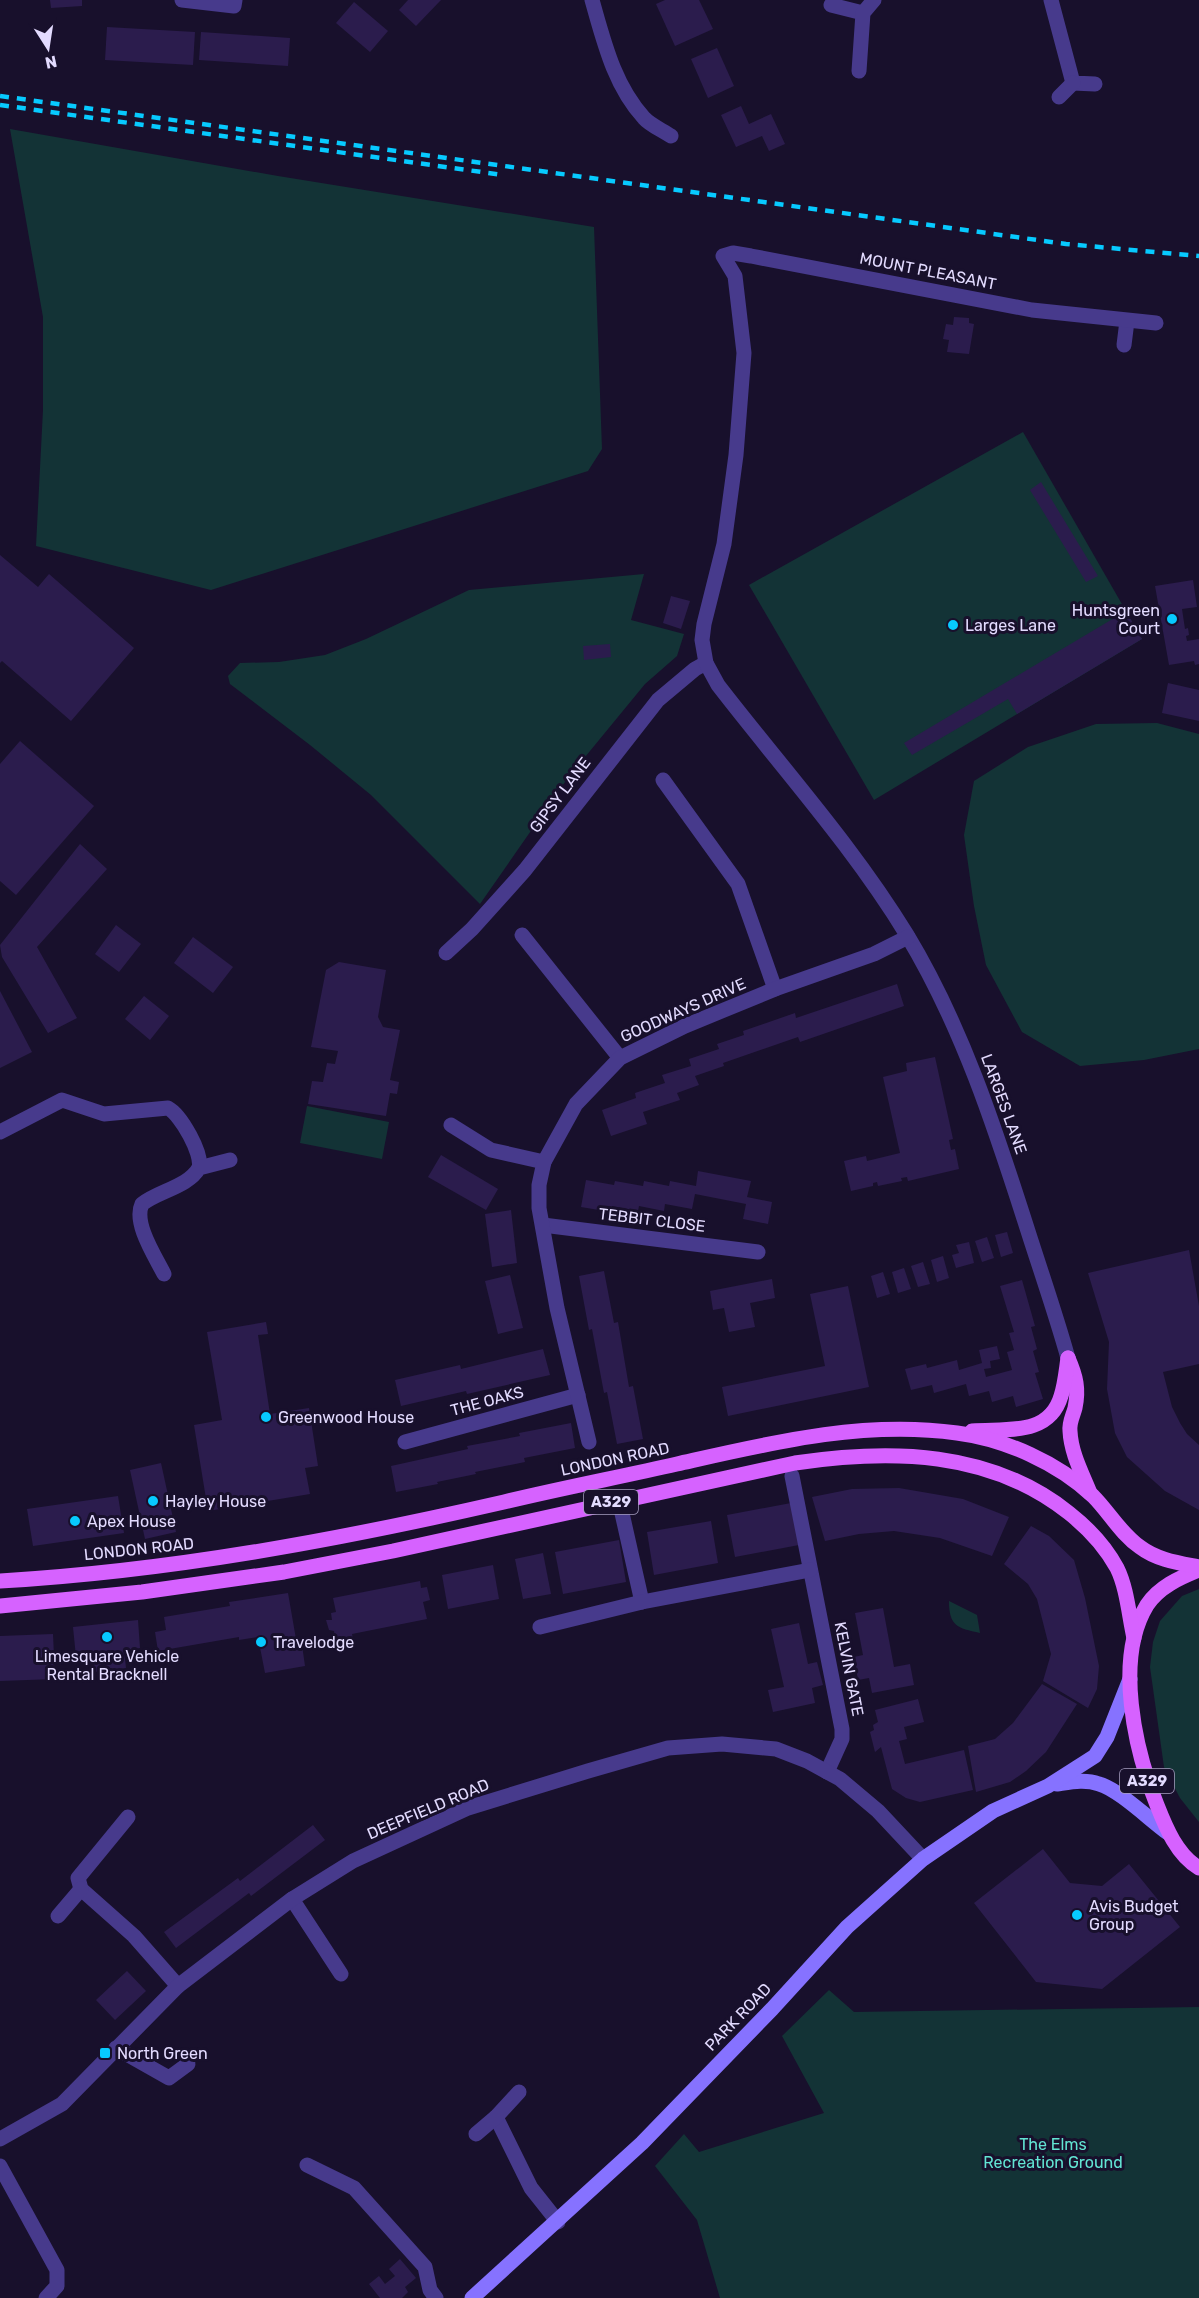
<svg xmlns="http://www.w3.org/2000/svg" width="1199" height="2298" font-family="Rubik,sans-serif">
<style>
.green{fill:#133336}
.building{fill:#2b1c4d}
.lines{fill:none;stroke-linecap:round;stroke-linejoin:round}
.street{stroke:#473a8c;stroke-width:15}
.secondary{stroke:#8672ff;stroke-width:15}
.primary{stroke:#d662ff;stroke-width:15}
.rail{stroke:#07caff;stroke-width:4.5;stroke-dasharray:9 8;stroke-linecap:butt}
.poi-dot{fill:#07caff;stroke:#18102c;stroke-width:2}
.labels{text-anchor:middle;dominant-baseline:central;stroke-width:6;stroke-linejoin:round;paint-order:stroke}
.shield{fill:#18102c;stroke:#a69ec0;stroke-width:1.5}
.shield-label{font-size:15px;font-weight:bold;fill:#e3dbff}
.street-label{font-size:16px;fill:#e3dbff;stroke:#18102c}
.poi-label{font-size:16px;fill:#e3dbff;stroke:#18102c;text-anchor:start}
.park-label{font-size:16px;fill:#62e4d3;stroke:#18102c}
</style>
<rect width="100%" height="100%" fill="#18102c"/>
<g class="green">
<polygon points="10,129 278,176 594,227 602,449 588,471 211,590 36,546 43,410 43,317"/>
<polygon points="1023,432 1142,639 874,800 749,585"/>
<polygon points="644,574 631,620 684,634 677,656 645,684 567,779 480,904 371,795 310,745 230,684 228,676 240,663 279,662 325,655 366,639 469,590"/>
<polygon points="1157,723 1199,734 1199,1049 1144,1060 1080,1066 1022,1032 986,965 974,906 964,835 974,781 1028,747 1096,724"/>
<polygon points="307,1106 389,1122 382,1159 300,1143"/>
<polygon points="1199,1589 1199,1822 1180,1798 1164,1767 1150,1667 1153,1642 1160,1621 1182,1596"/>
<path d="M 949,1601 L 977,1615 L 980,1633 C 957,1628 949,1626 949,1601 Z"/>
<polygon points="829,1990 854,2012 1199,2007 1199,2298 720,2298 697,2220 655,2166 684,2134 699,2152 824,2113 782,2036"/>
</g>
<g class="building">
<polygon points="50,0 82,0 82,6 51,8"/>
<polygon points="408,0 441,0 416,26 399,10"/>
<polygon points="665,0 699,0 713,29 675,46 656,4"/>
<polygon points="354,2 388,31 370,52 336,23"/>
<polygon points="107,27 195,32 193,65 105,60"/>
<polygon points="201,32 290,38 288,66 199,60"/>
<polygon points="717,48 734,86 708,98 691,59"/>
<polygon points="741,106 749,124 771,114 785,144 769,151 762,136 736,147 721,115"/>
<polygon points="954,317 969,318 969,323 974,324 969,354 947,352 949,340 943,339 946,324 953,325"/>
<polygon points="1041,482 1098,576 1086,582 1030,490"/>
<polygon points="0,555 38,587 49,574 134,648 71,721 2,661 0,663"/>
<polygon points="1193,580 1197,607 1182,609 1185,629 1188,628 1189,635 1186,636 1187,641 1199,639 1199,664 1195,665 1194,661 1169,665 1155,586"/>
<polygon points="671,596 690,601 681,629 663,623"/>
<polygon points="1126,611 1142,639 1017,714 1008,699 912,755 904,743"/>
<polygon points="610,644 611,657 584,660 583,646"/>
<polygon points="1168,683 1199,690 1199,721 1162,713"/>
<polygon points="20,741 94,806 16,895 0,881 0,764"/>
<polygon points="80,844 107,869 37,947 77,1018 48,1033 2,957 0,945"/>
<polygon points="116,925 141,944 119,972 95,954"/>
<polygon points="193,937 233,967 213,993 174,963"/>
<polygon points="339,962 386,970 378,1017 383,1027 400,1030 390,1080 399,1082 397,1094 390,1093 386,1116 308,1104 312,1081 323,1082 327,1063 335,1064 338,1051 311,1047 326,970"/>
<polygon points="897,984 904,1006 800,1042 798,1037 723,1063 724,1066 695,1076 699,1085 677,1093 680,1100 643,1112 647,1124 611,1136 602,1110 636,1098 635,1093 665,1083 662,1075 691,1066 689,1059 719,1049 717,1044 744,1035 743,1031 795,1013 796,1018"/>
<polygon points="0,991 32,1052 0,1068"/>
<polygon points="144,996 169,1016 150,1040 125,1019"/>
<polygon points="935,1057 953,1139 949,1140 951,1150 955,1149 959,1169 908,1181 907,1177 901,1178 902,1181 878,1186 877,1182 873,1183 873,1186 851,1191 844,1161 866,1156 867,1161 900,1153 883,1077 907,1071 906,1063"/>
<polygon points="441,1155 498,1189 486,1210 428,1177"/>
<polygon points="698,1171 751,1181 747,1197 772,1202 768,1224 743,1219 746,1204 695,1194 692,1209 665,1204 664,1211 639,1206 638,1211 612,1206 611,1212 581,1207 586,1180 614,1185 615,1181 643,1186 644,1181 669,1186 670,1181 696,1186"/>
<polygon points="511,1210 517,1263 492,1267 485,1214"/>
<polygon points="1007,1232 1013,1253 1001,1257 995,1235"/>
<polygon points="987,1237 994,1258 982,1262 975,1241"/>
<polygon points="969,1242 974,1263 956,1268 952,1255 959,1253 956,1245"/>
<polygon points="1189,1250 1199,1306 1199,1364 1163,1372 1172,1407 1180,1423 1187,1434 1199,1445 1199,1510 1165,1491 1127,1457 1115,1433 1107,1389 1109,1342 1088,1273"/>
<polygon points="943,1256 949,1278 937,1282 931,1260"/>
<polygon points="923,1262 930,1284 918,1287 911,1266"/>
<polygon points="904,1268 911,1289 898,1293 892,1272"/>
<polygon points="604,1271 614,1323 618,1322 629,1387 633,1386 643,1439 617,1444 607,1392 604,1393 592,1329 589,1330 579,1276"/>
<polygon points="883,1272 890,1294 877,1298 871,1276"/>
<polygon points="510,1275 523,1328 498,1334 485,1281"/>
<polygon points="772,1279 775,1298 750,1303 755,1327 729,1332 724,1308 713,1310 710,1291"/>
<polygon points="1022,1280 1035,1326 1031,1327 1037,1349 1033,1351 1039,1372 1035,1373 1043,1399 1016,1407 1013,1396 992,1402 989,1391 969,1396 966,1384 934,1393 932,1385 911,1390 905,1369 926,1364 927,1368 957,1360 959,1370 982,1363 979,1350 997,1346 1000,1359 990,1361 991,1368 984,1369 986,1377 1012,1370 1007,1352 1014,1350 1009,1333 1014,1332 1000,1286"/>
<polygon points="848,1286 869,1387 728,1416 722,1387 825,1366 810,1294"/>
<polygon points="266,1322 268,1334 258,1335 270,1414 309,1408 318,1466 305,1468 310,1494 208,1511 194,1425 222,1420 207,1332"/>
<polygon points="543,1349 550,1375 467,1394 466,1391 401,1406 395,1380 460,1365 461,1369"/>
<polygon points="571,1423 575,1448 524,1458 525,1462 475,1472 476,1474 437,1482 438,1484 396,1492 391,1466 468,1449 467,1446 520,1436 519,1433"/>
<polygon points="161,1463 176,1532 145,1539 130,1470"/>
<polygon points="899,1488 963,1499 1009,1517 992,1556 940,1538 894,1531 859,1534 825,1541 812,1497 852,1489"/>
<polygon points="118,1496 124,1533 33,1546 27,1509"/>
<polygon points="791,1503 799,1545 735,1557 727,1515"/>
<polygon points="711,1521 718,1563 654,1575 647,1532"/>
<polygon points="1031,1526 1049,1536 1074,1560 1085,1598 1099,1666 1097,1689 1088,1708 1043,1681 1051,1654 1037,1599 1028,1584 1004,1564"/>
<polygon points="619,1540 626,1582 563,1594 555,1552"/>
<polygon points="543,1553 551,1594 523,1599 515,1559"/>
<polygon points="493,1565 499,1599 448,1609 442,1575"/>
<polygon points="420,1581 421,1588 427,1587 430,1600 423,1602 427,1619 352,1634 353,1639 336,1643 334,1631 329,1630 326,1620 332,1620 331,1613 336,1612 333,1598"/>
<polygon points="288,1593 296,1639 301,1638 305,1666 265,1673 258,1637 239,1640 239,1637 158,1651 155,1632 166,1630 164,1617 230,1606 229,1602"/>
<polygon points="883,1608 894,1667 910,1664 914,1685 872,1693 869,1678 858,1680 854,1657 863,1655 855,1613"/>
<polygon points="138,1620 140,1648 124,1650 126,1668 94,1672 93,1655 76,1657 73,1627"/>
<polygon points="799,1623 808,1664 817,1662 823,1685 812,1688 815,1703 773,1712 768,1690 784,1687 771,1629"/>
<polygon points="53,1634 55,1679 0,1681 0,1636"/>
<polygon points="1042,1684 1077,1704 1046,1752 1026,1771 1010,1782 976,1792 968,1746 995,1739 1013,1723"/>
<polygon points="918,1699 924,1722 904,1727 907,1739 899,1741 905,1764 964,1750 973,1790 920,1802 906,1798 892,1789 881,1747 875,1752 870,1732 874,1730 873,1725 878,1722 875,1710"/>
<polygon points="313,1825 325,1840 251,1896 249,1893 176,1948 164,1932 238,1878 240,1881"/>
<polygon points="1043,1849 1070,1883 1102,1886 1129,1864 1180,1927 1102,1989 1036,1982 974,1903"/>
<polygon points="127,1971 146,1991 115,2020 96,2000"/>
<polygon points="400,2259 416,2278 405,2287 408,2292 402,2298 380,2298 369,2284 379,2276 385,2284 395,2276 389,2269"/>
</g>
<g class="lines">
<g class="street">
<polyline points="182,0 234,6 235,0"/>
<path d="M 592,0 C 604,42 614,85 644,118 C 650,125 662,130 671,136"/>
<polyline points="1051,0 1073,83 1095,84"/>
<polyline points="831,5 863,13"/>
<polyline points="859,71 863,13 874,0"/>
<polyline points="1059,97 1073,83"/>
<polyline points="1124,345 1127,321"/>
<polyline points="663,780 738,884 775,989"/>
<polyline points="522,935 620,1058"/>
<polyline points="446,953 472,929 525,870 658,700 695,669 706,663"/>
<polyline points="451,1125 491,1150 544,1162"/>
<path d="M 0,1132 L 62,1100 L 104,1114 L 168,1108 C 181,1115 203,1154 199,1168"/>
<polyline points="543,1225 758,1252"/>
<path d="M 164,1274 C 155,1256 133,1223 142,1204 C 158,1191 188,1187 199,1168 L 230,1160"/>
<path d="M 1068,1358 C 1056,1315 1041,1272 1027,1228 C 995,1128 962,1026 907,935 C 852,845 782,768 718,685 L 706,663 L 702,640 L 704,624 L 724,544 L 736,455 L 744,353 L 735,276 L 723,256 L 733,253 L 751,256 L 1032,310 L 1156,323"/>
<polyline points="405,1442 578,1395"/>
<polyline points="589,1442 557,1308 539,1208 539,1185 544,1162 576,1104 620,1058 685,1026 775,989 874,954 908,937"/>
<polyline points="792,1476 842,1729 842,1739 827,1772"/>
<polyline points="619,1500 642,1602"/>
<polyline points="540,1627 642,1602 810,1570"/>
<polyline points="128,1817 78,1878 81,1889 134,1936 178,1986"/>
<polyline points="292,1899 341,1974"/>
<polyline points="58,1916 81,1889"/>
<polyline points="116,2048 169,2078 188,2064"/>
<polyline points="496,2117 531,2188 558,2222"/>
<polyline points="476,2134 496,2117 519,2092"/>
<polyline points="0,2139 62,2104 178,1986 292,1899 353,1861 468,1808 588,1771 668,1748 722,1744 776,1749 807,1761 840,1779 878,1811 923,1859"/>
<polyline points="307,2165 354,2188 425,2267 430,2290 436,2298"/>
<polyline points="0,2166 57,2270 57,2286 46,2298"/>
</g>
<g class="secondary">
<path d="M 1057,1784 C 1071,1782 1085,1779 1099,1784 C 1118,1789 1150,1820 1168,1833"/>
<polyline points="472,2298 642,2143 772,2009 847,1927 923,1859 993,1811 1048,1786 1095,1756 1107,1737 1130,1679"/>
</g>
<g class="primary">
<path d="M 1068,1358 C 1076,1376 1079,1389 1075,1408 C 1073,1416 1069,1422 1070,1431 C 1071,1453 1082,1473 1090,1493"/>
<path d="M 972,1431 C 1005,1428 1049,1437 1061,1396 C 1065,1384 1066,1371 1068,1358"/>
<path d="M 1199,1570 C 1179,1578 1159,1587 1147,1605 C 1114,1659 1135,1750 1157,1805 C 1166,1828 1177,1855 1199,1868"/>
<path d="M 0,1581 C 171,1571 338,1540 504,1502 C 562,1488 620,1477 677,1464 C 770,1443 862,1420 957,1433 C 1005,1439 1058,1463 1093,1496 C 1109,1512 1121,1534 1140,1547 C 1157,1560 1179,1563 1199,1567"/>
<path d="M 0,1606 L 142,1592 L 284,1572 L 393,1551 L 795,1463 C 890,1449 990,1450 1069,1513 C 1088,1528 1105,1546 1117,1568 C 1127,1588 1129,1616 1134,1638"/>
</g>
<g class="rail">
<polyline points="0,96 1066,244 1199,256"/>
<polyline points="0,105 503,175"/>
</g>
</g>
<g class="poi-dot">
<circle cx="1172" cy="619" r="6"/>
<circle cx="953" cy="625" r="6"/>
<circle cx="266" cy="1417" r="6"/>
<circle cx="153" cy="1501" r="6"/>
<circle cx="75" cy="1521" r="6"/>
<circle cx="107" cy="1637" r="6"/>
<circle cx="261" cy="1642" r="6"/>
<circle cx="1077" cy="1915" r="6"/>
<rect x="99" y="2047" width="12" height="12" rx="3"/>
</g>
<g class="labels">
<g class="shield">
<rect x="584" y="1490" width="54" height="24" rx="4.5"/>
<rect x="1120" y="1769" width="54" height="24" rx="4.5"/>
</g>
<g class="shield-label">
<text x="611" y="1502">A329</text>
<text x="1147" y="1781">A329</text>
</g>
<g class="street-label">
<text transform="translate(928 271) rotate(11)">MOUNT PLEASANT</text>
<text transform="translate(560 795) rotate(-53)">GIPSY LANE</text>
<text transform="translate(683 1010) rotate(-24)">GOODWAYS DRIVE</text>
<text transform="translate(1004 1104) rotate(70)">LARGES LANE</text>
<text transform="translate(652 1220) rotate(7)">TEBBIT CLOSE</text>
<text transform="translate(487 1401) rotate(-15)">THE OAKS</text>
<text transform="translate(615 1459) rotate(-12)">LONDON ROAD</text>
<text transform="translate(139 1549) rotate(-6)">LONDON ROAD</text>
<text transform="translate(849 1669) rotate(79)">KELVIN GATE</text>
<text transform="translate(428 1809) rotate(-23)">DEEPFIELD ROAD</text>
<text transform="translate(738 2017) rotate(-46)">PARK ROAD</text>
</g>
<g class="poi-label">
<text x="1160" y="610" text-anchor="end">Huntsgreen<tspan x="1160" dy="18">Court</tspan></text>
<text x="965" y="625">Larges Lane</text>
<text x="278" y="1417">Greenwood House</text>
<text x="165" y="1501">Hayley House</text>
<text x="87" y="1521">Apex House</text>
<text x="273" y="1642">Travelodge</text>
<text x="107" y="1656" text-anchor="middle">Limesquare Vehicle<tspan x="107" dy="18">Rental Bracknell</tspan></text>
<text x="1089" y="1906">Avis Budget<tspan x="1089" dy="18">Group</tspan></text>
<text x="117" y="2053">North Green</text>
</g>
<g class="park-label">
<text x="1053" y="2144">The Elms<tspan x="1053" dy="18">Recreation Ground</tspan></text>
</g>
</g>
<g transform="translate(48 48) rotate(168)" stroke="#18102c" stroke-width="4.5" paint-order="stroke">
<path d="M0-4.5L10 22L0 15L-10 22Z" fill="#e3dbff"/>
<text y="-9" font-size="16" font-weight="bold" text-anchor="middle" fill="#e3dbff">N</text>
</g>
</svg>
